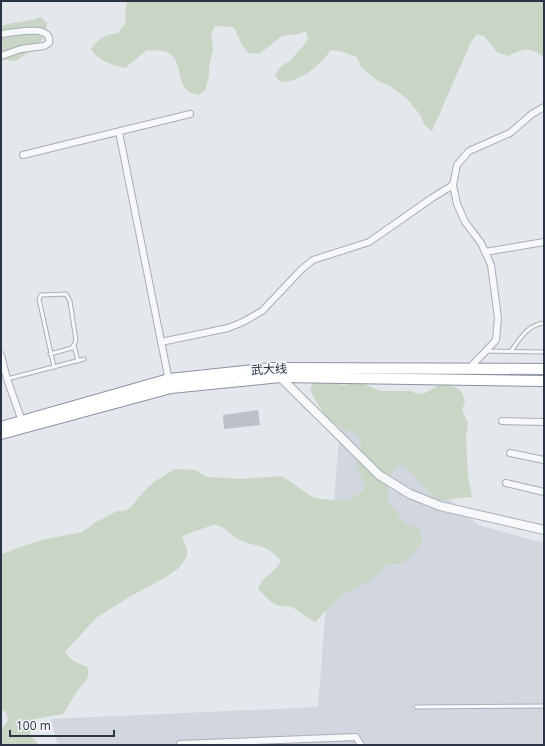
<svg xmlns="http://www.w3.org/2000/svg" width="545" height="746" font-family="'Open Sans','Noto Sans SC',sans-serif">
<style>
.built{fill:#d2d6de}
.green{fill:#c9d6c5}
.building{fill:#bbc0ca}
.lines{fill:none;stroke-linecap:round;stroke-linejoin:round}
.service-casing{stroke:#a9aeb7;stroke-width:5}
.minor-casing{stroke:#a9aeb7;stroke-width:8}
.tertiary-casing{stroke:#a9aeb7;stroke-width:10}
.trunk-casing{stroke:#8b94a3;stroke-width:12}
.service{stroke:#f7f8fa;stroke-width:3}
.minor{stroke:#f7f8fa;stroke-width:6}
.tertiary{stroke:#f7f8fa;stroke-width:8}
.trunk{stroke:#fff;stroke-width:10}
.labels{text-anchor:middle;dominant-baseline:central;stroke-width:3.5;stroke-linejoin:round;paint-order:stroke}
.street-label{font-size:12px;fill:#2b3445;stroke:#f4f6f9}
</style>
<rect width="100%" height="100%" fill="#e4e7ec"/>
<polygon class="built" points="342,399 478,525 544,543 544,745 58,745 51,719 318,707"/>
<g class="green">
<path d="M 127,1 L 544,1 L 544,57 C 531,47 523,48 509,56 L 498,53 L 485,37 L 477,34 L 471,42 L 432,131 L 424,125 L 421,116 L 409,101 L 401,94 L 390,86 L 378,81 L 361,67 L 357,57 L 340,51 L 331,50 C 319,66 301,82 280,82 L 275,75 L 281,66 L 290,61 L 308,40 L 306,31 L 298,34 L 282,36 L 259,54 L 248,53 L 242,45 L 234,27 L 215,26 L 211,34 L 213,49 L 209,68 L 209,76 L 205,91 L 198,95 C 195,94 191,93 189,92 C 175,83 184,54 163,51 C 158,50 153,51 147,50 L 125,68 C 112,65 98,61 91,49 C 99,38 104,35 118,33 L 126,22 L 125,13 Z"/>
<path d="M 41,17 L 47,23 C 45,45 33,49 16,61 L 5,60 L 1,61 L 1,26 L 12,23 L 32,20 Z"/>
<path d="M 321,381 L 344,385 L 358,382 L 381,391 L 411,391 L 417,394 L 425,393 L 441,384 L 455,387 L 461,391 L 465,401 L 463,407 L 463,412 L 468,423 L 466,437 L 468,476 L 471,490 L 472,497 L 440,500 L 434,497 L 404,465 L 399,465 L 389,477 L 387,501 L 391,506 L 396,510 L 400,518 L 405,523 L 419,529 L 422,536 L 422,542 L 407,560 L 400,564 L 387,565 L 370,580 L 342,595 L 315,622 L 292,607 L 276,605 L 270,601 L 258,589 C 262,576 274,574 281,561 C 264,541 257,549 238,539 C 230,535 224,524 214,525 C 212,525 185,535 182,536 L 187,549 L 187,556 L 179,568 L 166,577 L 129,597 L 96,618 L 65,652 C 70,661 78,663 87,667 L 89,672 L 87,679 L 78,690 L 63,714 L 35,719 L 29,723 C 30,736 30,737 40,745 L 1,745 L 1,730 L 8,720 L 6,712 L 1,710 L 1,554 L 8,552 L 17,548 L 42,540 L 82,532 L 96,522 L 117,511 L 124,511 L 130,508 L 146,489 L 154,482 L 175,469 L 196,470 L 207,477 L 242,479 L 282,476 L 314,498 L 340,501 L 348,500 L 364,490 C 366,479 359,474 356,464 C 354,455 363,449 360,440 C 358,431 350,432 343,429 C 326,420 318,406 310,389 L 313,383 Z"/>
</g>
<polygon class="building" points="258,410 260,425 224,429 223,415"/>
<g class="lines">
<g class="service-casing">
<g id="service">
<polyline points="74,345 78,361"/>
<polyline points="486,351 544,352"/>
<path d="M 511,351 C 520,339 527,325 544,323"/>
<polyline points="50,354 72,348 76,341 70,301 66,294 41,295 39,299 54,367"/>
<polyline points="7,379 84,359"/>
<polyline points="416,707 544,706"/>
</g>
</g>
<g class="minor-casing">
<g id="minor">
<path d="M 1,34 C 12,33 53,23 49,43 L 44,46 L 21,49 L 1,56"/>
<polyline points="119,132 169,381"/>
<polyline points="23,155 190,114"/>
<polyline points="485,252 544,242"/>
<polyline points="161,342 228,328 243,322 262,311 302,269 313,260 369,242 432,198 453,185"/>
<polyline points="1,355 7,379 23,424"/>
<polyline points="469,368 484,353 496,340 498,318 491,265 481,243 465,222 457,204 453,185 457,165 469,151 510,133 532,114 544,107"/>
<polyline points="502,421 544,422"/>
<polyline points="510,453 544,460"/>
<polyline points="506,483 544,492"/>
<polyline points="180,744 356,737 361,745"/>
</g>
</g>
<g class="tertiary-casing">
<polyline id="tertiary" points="278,375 379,475 410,494 440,506 544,530"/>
</g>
<g class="trunk-casing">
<g id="trunk">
<polyline points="1,427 169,379 272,368 544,369"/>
<polyline points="1,434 171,388 280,377 544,381"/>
</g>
</g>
<use href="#service" class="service"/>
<use href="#minor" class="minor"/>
<use href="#tertiary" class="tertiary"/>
<use href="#trunk" class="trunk"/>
</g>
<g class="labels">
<g class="street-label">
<text transform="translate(269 369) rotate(-3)">武大线</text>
</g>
</g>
<rect width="545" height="746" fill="none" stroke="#2b3445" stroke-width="4"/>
<path d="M10 730v6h104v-6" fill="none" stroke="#2b3445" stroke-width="2"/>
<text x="16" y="730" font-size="12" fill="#2b3445" stroke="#f4f6f9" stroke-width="3" paint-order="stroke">100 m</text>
</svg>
